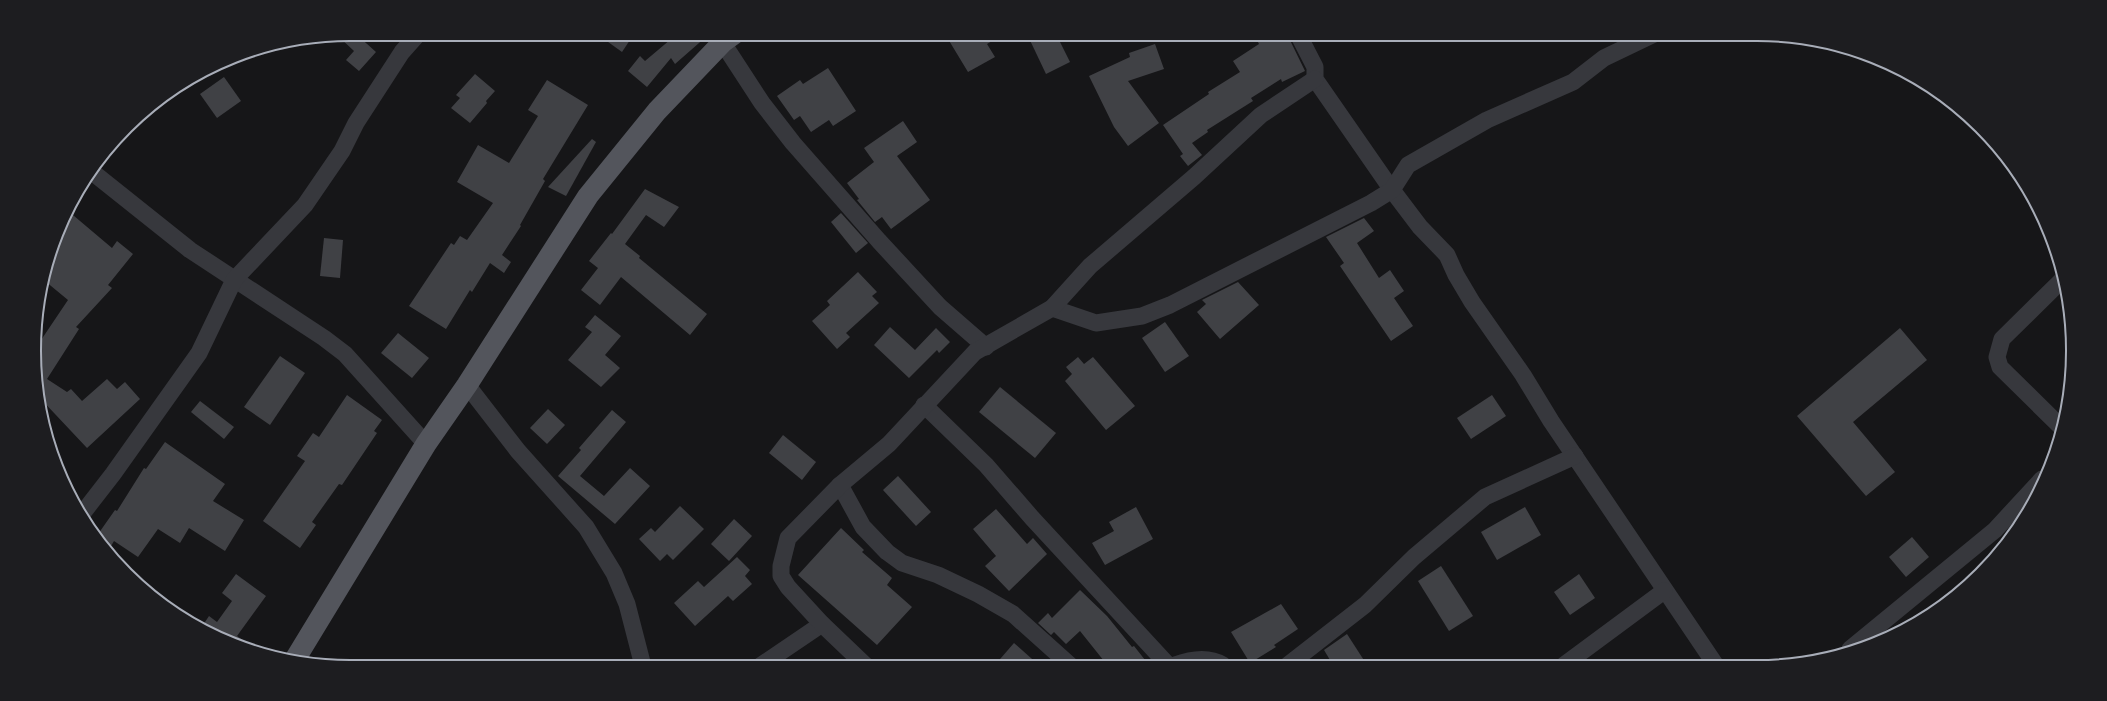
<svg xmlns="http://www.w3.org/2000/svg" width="2107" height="701" font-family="'PT Sans',sans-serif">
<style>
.building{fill:#404145}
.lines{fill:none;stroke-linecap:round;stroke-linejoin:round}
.minor{stroke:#37383d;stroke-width:17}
.major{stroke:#53555c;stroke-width:21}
.rim{fill:none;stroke:#a8adb8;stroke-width:2}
</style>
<rect width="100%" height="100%" fill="#161618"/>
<g class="building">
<polygon points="356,34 376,52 359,71 346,60 354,51 337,35"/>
<polygon points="597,34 634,34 622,52"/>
<polygon points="677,34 707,34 707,36 675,64 671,58 647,87 628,71 640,56 645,61"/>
<polygon points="945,34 1004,34 987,44 995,57 968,72"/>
<polygon points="1027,34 1056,34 1070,62 1046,74"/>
<polygon points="1254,34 1287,34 1305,71 1282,82 1281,79 1251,98 1253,101 1207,130 1208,132 1192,143 1202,155 1188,166 1180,156 1183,154 1163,125 1209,94 1208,92 1240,72 1233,61 1259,44"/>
<polygon points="1155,44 1164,69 1128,81 1159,123 1128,146 1114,127 1089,76 1130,57 1129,53"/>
<polygon points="828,68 856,111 833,126 829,120 811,132 800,116 794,120 777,96 800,80 803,84"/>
<polygon points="475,74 495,91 486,101 487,103 470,123 451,108 460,98 456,95"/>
<polygon points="224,77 241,101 217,118 200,94"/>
<polygon points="547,80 588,105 543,179 545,181 520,225 521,226 502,255 511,262 504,273 490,263 472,292 470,290 446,329 409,306 451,243 454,245 460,236 467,240 493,203 457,182 478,145 509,163 538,116 528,110"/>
<polygon points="903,121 917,142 897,156 930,200 891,229 882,217 875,222 857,200 859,199 847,183 874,162 864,148"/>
<polygon points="592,139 596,142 566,196 548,187"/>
<polygon points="645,189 679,207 664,227 646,215 625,244 640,256 639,258 707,314 690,335 621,277 600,305 581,290 598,268 589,261 611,233 612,234"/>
<polygon points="67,210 112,248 117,241 133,254 108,285 112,288 76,327 79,329 47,379 67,392 71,389 82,401 107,379 117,389 125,382 140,399 87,448 39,397 35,371 35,349 68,300 45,281"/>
<polygon points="841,213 868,243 856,253 831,222"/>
<polygon points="1364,218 1374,231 1357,243 1379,278 1390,270 1404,291 1394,298 1413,326 1391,341 1340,266 1344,263 1326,237"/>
<polygon points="324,238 343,240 340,278 320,276"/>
<polygon points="858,272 877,292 872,296 879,303 846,333 850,337 837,349 812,321 830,305 827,301"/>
<polygon points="1238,282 1259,305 1220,339 1197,312 1206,304 1202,300"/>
<polygon points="595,315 621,336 605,355 620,368 601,387 568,360 592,332 585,327"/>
<polygon points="1165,322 1189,356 1165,372 1142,338"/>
<polygon points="890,327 915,350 936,328 950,342 939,353 937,350 909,378 874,345"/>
<polygon points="1900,328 1927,360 1853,422 1895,472 1866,496 1797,416"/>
<polygon points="398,333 429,358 412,378 381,353"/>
<polygon points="280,356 305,373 270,425 244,407"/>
<polygon points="1078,357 1084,364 1093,357 1135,406 1106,430 1065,381 1072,374 1066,367"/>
<polygon points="1000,387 1056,433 1035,458 979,412"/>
<polygon points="347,395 382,420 374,431 377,433 342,485 339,484 312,522 316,525 300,548 263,521 305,461 297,456 313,433 319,437"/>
<polygon points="1492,395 1506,416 1471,439 1457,418"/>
<polygon points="200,401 234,427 224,439 191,412"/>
<polygon points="548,409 565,425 547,444 530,428"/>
<polygon points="612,410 626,422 580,476 604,496 630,468 650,486 615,524 558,476 581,450 579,448"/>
<polygon points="783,435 816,462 802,480 769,453"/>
<polygon points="165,442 225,484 213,501 244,520 225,551 189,528 180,543 158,529 138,557 114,541 108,551 96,537 115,510 117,511 144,468 146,469"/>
<polygon points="898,476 931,512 916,526 883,490"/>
<polygon points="680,506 704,529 673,560 667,554 660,561 639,539 651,528 655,532"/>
<polygon points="1136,507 1153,539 1105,565 1092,543 1114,531 1109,522"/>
<polygon points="1525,507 1541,535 1497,560 1481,532"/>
<polygon points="996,509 1027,544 1033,538 1047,554 1009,591 985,566 996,556 973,529"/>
<polygon points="734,519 752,536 729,561 711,544"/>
<polygon points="841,528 864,550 862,552 892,578 887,585 912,607 877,645 798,575"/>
<polygon points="1912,537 1929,557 1906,577 1889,557"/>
<polygon points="737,557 750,570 745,576 752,584 733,601 728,596 695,626 674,603 698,581 704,587"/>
<polygon points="1441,566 1473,616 1449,631 1418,581"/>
<polygon points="236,574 266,596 237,636 244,641 241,646 229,643 201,628 209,616 217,622 232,601 222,593"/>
<polygon points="1579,574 1595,598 1570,615 1554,592"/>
<polygon points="1080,590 1107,616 1132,647 1134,646 1149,665 1108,666 1080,631 1066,644 1054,632 1051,635 1038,623 1048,613 1052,618"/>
<polygon points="1281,604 1298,629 1274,645 1276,647 1250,663 1231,632"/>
<polygon points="1347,634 1367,665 1333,665 1324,650"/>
<polygon points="1014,643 1040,666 994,666"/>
</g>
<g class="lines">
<g class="minor">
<polyline points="717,34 762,103 793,143 879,241 940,307 986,347"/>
<polyline points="1298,34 1315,67 1315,79 1392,190 1420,227 1447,255 1456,275 1472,302 1523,375 1551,421 1715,664"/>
<polyline points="91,171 190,250 324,338 345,354 426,444"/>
<polyline points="1052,308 1096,323 1142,316 1170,305 1371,203 1392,190 1408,165 1487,120 1573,82 1604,58 1654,34"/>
<polyline points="467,385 518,451 586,527 614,573 627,604 643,666"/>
<polyline points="924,405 986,465 1032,518 1168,665"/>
<polyline points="2061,427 2000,367 1997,357 2002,339 2064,278"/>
<polyline points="840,485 863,527 887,552 902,563 938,575 978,594 1013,614 1071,666"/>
<polyline points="82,514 113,474 199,353 234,280 305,205 342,151 356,123 402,52 418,34"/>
<polyline points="1850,649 1995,530 2042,479"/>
<path d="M 1175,665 C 1191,659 1208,656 1223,665"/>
<polyline points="1288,665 1365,605 1414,557 1485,497 1575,456"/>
<polyline points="1564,665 1664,591"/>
<polyline points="760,666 822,624"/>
<polyline points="866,666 822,624 788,587 781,576 781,566 788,538 840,485 889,444 975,352 1052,308 1090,266 1194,177 1261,115 1315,79"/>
</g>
<polyline class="major" points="294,661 426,444 467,385 588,196 657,111 723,42 734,34"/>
</g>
<path d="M0 0H2107V701H0ZM350 41H1757A309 309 0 0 1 2066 350V351A309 309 0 0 1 1757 660H350A309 309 0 0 1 41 351V350A309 309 0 0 1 350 41Z" fill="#1d1d20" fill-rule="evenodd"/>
<path class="rim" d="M350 41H1757A309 309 0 0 1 2066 350V351A309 309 0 0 1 1757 660H350A309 309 0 0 1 41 351V350A309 309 0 0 1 350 41Z"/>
</svg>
